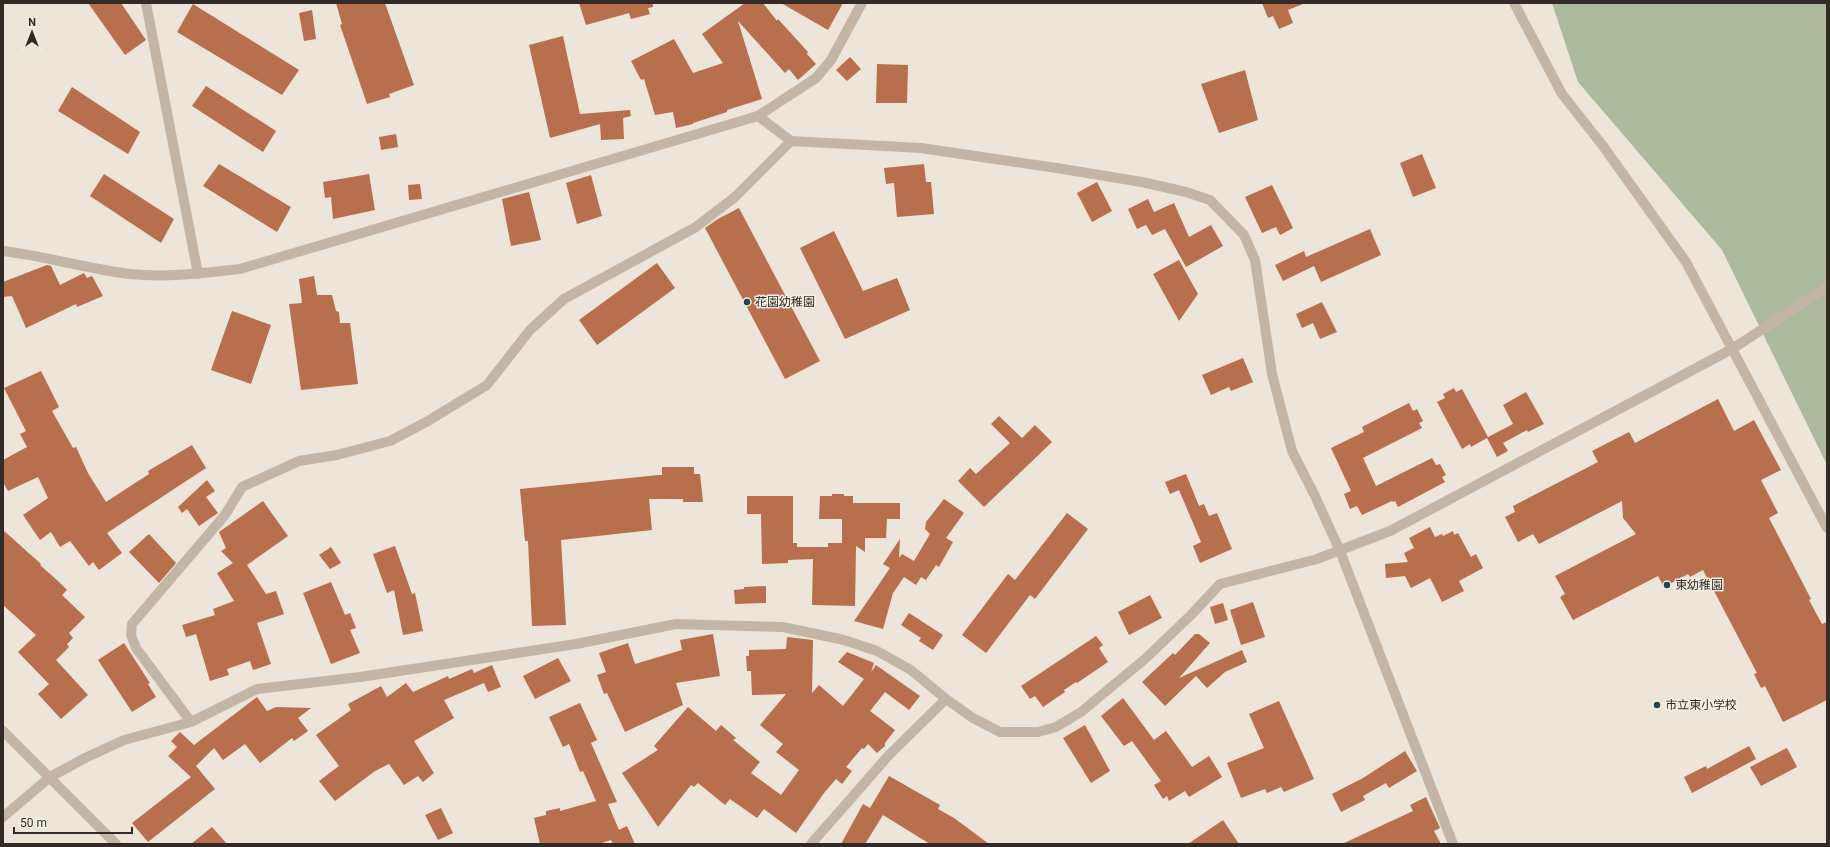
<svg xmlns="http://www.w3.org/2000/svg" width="1830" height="847" font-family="Roboto,'Noto Sans JP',sans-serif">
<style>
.green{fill:#adba9b}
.building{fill:#b76f4d}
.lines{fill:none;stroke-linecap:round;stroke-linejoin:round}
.minor{stroke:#c4b6a6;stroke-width:10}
.tertiary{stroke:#c4b6a6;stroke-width:10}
.poi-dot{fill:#21464d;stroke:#f6efe4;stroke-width:1.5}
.labels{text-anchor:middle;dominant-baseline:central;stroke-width:3;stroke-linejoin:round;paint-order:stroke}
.poi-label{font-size:12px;fill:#312a26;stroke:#f6efe4;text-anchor:start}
</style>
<rect width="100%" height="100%" fill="#ede5d9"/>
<polygon class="green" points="1552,3 1827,3 1827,465 1722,250 1578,82"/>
<g class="building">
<polygon points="88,3 121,3 146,40 125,55"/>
<polygon points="336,3 385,3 414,85 389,94 390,97 367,104 340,25 342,24"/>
<polygon points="579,3 653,3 653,7 648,8 650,14 631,19 629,13 586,25"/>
<polygon points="745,3 763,3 777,21 778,19 808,52 807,54 816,64 798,80 789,69 785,73 738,21 762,99 727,110 727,112 693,123 693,124 676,128 673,112 655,115 644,79 641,80 631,61 674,39 693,73 723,63 702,34"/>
<polygon points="781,3 843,3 828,30"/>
<polygon points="1262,3 1303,3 1303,4 1288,10 1293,23 1279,29 1273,16 1268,18"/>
<polygon points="193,4 299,70 282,95 177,32"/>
<polygon points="312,10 316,39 304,41 299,13"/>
<polygon points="563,36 580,114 630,110 631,116 623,118 624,139 601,140 600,124 550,138 529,45"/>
<polygon points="850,57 861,69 847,81 836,70"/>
<polygon points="877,64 908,65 907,103 876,103"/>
<polygon points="1245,70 1258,120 1219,133 1201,84"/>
<polygon points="206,86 276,131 263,152 192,106"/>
<polygon points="72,87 140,132 128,154 58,111"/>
<polygon points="396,134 398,147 381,150 379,137"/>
<polygon points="1422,154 1436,188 1413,197 1400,163"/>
<polygon points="219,164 291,207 277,232 203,186"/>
<polygon points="924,164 926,182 931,182 934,214 897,217 894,183 886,184 884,168"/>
<polygon points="104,174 174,219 161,243 90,196"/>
<polygon points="369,174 375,210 333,219 331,197 325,198 323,182"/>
<polygon points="591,175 602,216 577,224 566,183"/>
<polygon points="1097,182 1112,211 1092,222 1077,193"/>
<polygon points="420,184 422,199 409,200 408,185"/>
<polygon points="1272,185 1293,228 1280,235 1276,227 1262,233 1245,197"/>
<polygon points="529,192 541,240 511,246 502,199"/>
<polygon points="1148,199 1154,212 1174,203 1189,237 1211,225 1223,246 1186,267 1165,229 1152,235 1146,225 1137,229 1128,209"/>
<polygon points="739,208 820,361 785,379 705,228 718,219"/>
<polygon points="1370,229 1381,255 1321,282 1314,266 1283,281 1275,265 1304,251 1306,257"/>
<polygon points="834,231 863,291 897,278 910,310 845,339 800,248"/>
<polygon points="1179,260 1198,294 1179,321 1153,274"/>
<polygon points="657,263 675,288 597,345 579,320"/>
<polygon points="47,265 51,266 60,285 84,273 87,278 92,276 103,296 77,307 76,304 26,328 12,296 3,297 3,282"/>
<polygon points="314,276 317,295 332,295 336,311 339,312 340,323 350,323 358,384 301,390 289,304 302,303 299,279"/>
<polygon points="1322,302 1337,332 1320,339 1313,323 1302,328 1296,314"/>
<polygon points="232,311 271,325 251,384 211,370"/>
<polygon points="1243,358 1253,382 1231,391 1229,387 1211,395 1202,375"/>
<polygon points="41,371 59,407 52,411 73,448 76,447 88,473 106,502 149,474 148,471 192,445 206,468 107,533 122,553 99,570 93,562 89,566 70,541 60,547 51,532 40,540 23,515 48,498 38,477 8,491 3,482 3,460 27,447 20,434 26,431 4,388"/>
<polygon points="1454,388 1456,392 1462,389 1488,437 1513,424 1503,405 1526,392 1544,424 1528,432 1527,430 1503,443 1508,451 1497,457 1487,438 1471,447 1470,444 1462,449 1437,402 1445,398 1443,394"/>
<polygon points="1718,399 1734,431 1754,420 1781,470 1761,480 1778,513 1769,518 1811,599 1809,600 1822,624 1827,622 1827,700 1783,722 1765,686 1761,688 1754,674 1757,673 1703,570 1690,577 1688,574 1664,587 1658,576 1573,620 1560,597 1565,594 1555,576 1636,534 1623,518 1622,501 1539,544 1533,534 1518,542 1505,517 1515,512 1513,506 1598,462 1592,451 1629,432 1635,443"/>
<polygon points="1409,403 1413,411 1417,409 1423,421 1419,423 1422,428 1363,458 1376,486 1432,458 1436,465 1440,464 1446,475 1442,477 1445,482 1398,507 1395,501 1393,502 1392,501 1362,515 1357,506 1350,509 1344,494 1351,491 1331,448 1364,432 1362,427"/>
<polygon points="999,416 1022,438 1035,425 1052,442 984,507 958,481 970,468 976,474 1010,443 991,424"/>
<polygon points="662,467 694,467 694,474 700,474 703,502 683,502 683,499 649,499 652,530 561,540 566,625 532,626 528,541 525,541 520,489 659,475 662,475"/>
<polygon points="1186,474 1199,506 1204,504 1209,516 1217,513 1232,549 1200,563 1193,546 1201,542 1193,523 1179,490 1170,494 1165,482"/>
<polygon points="207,480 215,491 206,497 218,513 199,526 187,509 182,513 178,507"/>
<polygon points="832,494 844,494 844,496 853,496 853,503 900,503 900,519 887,519 886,538 865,538 865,552 856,546 855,606 812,605 813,559 788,560 788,563 762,564 761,514 747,514 747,496 793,496 793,543 797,543 797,547 828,547 828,543 842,543 842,519 819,519 820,496 832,496"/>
<polygon points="944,499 964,513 946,538 953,542 939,567 936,565 926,580 921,577 916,585 904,577 893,593 883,629 854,621 890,568 883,564 900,539 899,558 902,554 914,561 930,534 925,529 926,522"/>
<polygon points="263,501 288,536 247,565 266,594 276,591 284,614 257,623 271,664 253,670 250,661 227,669 229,675 210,681 196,634 186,637 182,625 215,615 213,609 234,601 217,573 233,563 221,551 226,548 219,532"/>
<polygon points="1067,513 1088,529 1035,599 1030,595 986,653 962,635 1008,574 1015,580"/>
<polygon points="1430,527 1435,537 1442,534 1443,536 1453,531 1454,535 1458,533 1471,557 1476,554 1483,568 1459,581 1464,591 1442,602 1430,578 1411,588 1405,576 1386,578 1385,564 1408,562 1404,553 1414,548 1409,538"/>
<polygon points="3,530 41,564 40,565 59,582 67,590 62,595 85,617 69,633 73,638 67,644 69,647 56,660 88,695 61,719 38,694 49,684 18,652 36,635 3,605"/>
<polygon points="149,534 176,563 159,583 129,552"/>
<polygon points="395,546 412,594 415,593 423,631 403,635 394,590 387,593 373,554"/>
<polygon points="331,547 341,563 330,569 319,555"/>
<polygon points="331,582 345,615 350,613 356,628 350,630 360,653 331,664 303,593"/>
<polygon points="766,586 766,603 735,604 734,590 744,589 744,587"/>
<polygon points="1150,595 1162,618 1129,635 1118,612"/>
<polygon points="1253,602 1265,637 1241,645 1230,610"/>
<polygon points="1223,603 1228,620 1215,624 1210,607"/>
<polygon points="909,613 943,635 933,650 919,641 921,638 901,625"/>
<polygon points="713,634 720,676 676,683 683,705 625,732 607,693 604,694 597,675 606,672 599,653 628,643 635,664 682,650 680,640"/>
<polygon points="1195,634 1199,634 1210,643 1179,678 1242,650 1247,662 1225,672 1207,688 1196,676 1165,706 1142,682 1173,653 1175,655"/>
<polygon points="1096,636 1103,645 1099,648 1108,662 1077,683 1076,682 1064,690 1065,692 1043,707 1035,696 1030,699 1021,686"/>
<polygon points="787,637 813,640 812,693 819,685 843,706 864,679 838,662 847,652 874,663 871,672 876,665 920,696 909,710 885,692 870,711 895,730 885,743 885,746 877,753 868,744 864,749 862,748 846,767 852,771 842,784 836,779 824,793 796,833 764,809 757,818 730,799 725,805 698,783 694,787 691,785 658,827 622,773 658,750 654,746 688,707 716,731 721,725 736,738 733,740 760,762 751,773 781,795 799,770 776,752 783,744 760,725 786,694 752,695 751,671 747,671 746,656 749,656 749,650 786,649"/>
<polygon points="124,643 150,683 148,684 156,697 132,712 98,660"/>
<polygon points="558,658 571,681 535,699 523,676"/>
<polygon points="492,665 501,687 488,692 484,683 444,700 454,718 414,741 434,773 423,782 418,776 404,785 389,764 375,771 335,801 319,781 339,766 316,735 351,710 348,704 381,686 387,697 406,683 413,692 448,676 449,679 472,669 474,673"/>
<polygon points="257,697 267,711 276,707 311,708 298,718 308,731 294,741 292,738 260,763 245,744 223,760 214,748 196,766 215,789 148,842 132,823 191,777 168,756 177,747 171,741 180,732 194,745"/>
<polygon points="1123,698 1154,740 1166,731 1192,767 1209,756 1222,777 1189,797 1185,791 1169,801 1167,796 1163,799 1154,785 1161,781 1132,741 1124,746 1101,716"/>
<polygon points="1279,701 1314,779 1284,792 1281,787 1267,793 1265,789 1241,798 1227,763 1264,748 1249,714"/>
<polygon points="580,703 597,740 591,743 617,802 608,804 619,830 627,826 635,844 613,844 611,840 599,844 540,844 534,818 546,815 546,811 560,808 560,811 596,801 583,771 580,772 569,744 563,747 549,717"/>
<polygon points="1085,725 1110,771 1091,783 1063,738"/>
<polygon points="1749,746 1756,759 1692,793 1684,777 1706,766 1707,769"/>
<polygon points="1787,748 1797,767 1761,786 1750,767"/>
<polygon points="1405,751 1417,771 1389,788 1386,783 1363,796 1365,800 1341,812 1332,794 1363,778"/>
<polygon points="889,776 940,805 938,809 954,818 989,844 930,844 883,815 865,844 841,844 863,804 870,808"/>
<polygon points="1426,797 1440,828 1434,831 1441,844 1342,844 1413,811 1410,805"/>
<polygon points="441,808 453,833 438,840 425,815"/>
<polygon points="1223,820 1239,844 1188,844"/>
<polygon points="212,827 227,844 191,844"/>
</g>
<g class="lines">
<g class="minor">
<polyline points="146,3 198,274"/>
<polyline points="758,116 816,78 831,60 862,3"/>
<polyline points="1732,349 1827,287"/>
<polyline points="191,722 136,648 131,635 132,624 225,515 242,487 299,461 337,455 390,441 428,421 487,385 530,330 564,299 696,227 735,197 791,141"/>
<polyline points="811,844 889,755 946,699"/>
</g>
<g class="tertiary">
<polyline points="1514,3 1562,94 1603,146 1686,262 1827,528"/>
<path d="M 3,251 C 46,256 87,269 130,274 C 167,278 204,273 240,269 L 758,116 L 791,141 L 921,148 L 1063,169 L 1142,182 L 1186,192 L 1210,200 L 1244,235 L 1255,260 L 1272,374 L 1292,451 L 1314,494 L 1340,551 L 1453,844"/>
<polyline points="3,731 116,844"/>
<polyline points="3,817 50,777 85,758 124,740 191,722 257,689 360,677 576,644 676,624 783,627 844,640 877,651 911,670 946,699 973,718 1000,732 1038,732 1056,727 1081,712 1145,659 1191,615 1220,584 1317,559 1390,531 1732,349"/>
</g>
</g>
<g class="poi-dot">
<circle cx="747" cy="302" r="4"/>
<circle cx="1667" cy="585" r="4"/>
<circle cx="1657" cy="705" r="4"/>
</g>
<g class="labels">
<g class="poi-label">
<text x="755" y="302">花園幼稚園</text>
<text x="1675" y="585">東幼稚園</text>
<text x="1665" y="705">市立東小学校</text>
</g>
</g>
<rect width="1830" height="847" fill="none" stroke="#312a26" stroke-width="8"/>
<g transform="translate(32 32)" stroke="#f6efe4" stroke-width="3" paint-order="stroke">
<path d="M0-3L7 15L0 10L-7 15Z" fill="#312a26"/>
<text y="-6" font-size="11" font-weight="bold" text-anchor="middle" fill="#312a26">N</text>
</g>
<path d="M14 827v6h118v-6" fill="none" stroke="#312a26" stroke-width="2"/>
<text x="20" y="827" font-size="12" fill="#312a26" stroke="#f6efe4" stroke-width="3" paint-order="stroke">50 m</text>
</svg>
